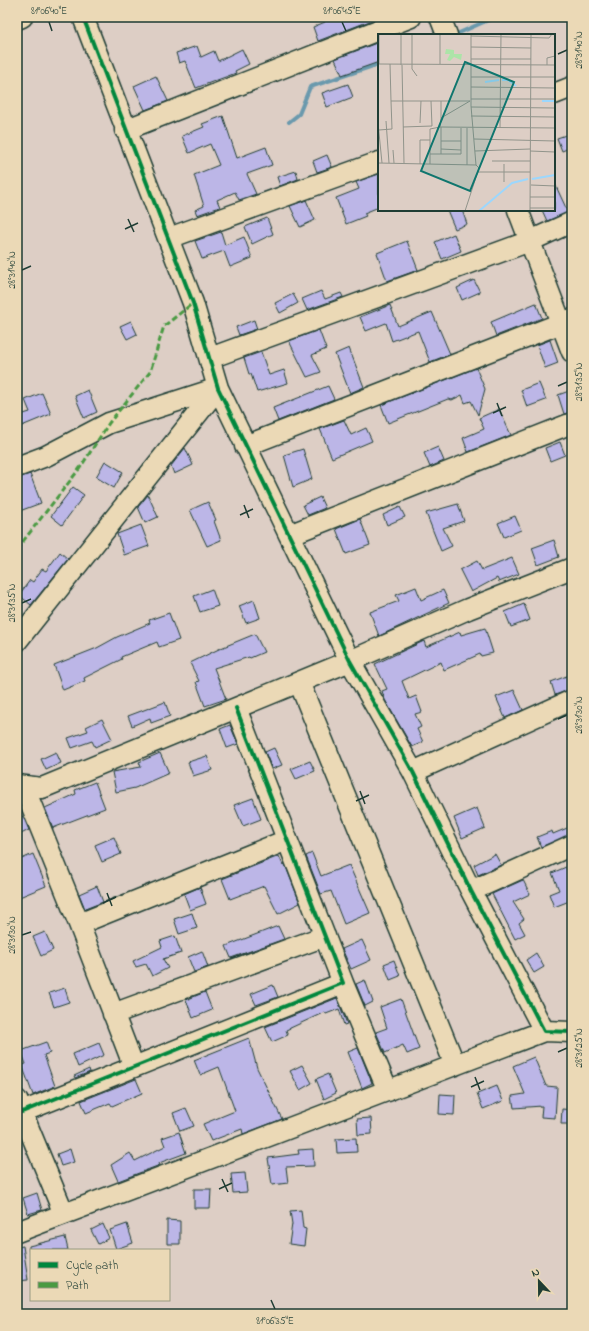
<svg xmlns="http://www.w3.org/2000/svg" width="589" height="1331" viewBox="0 0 589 1331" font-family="'Indie Flower',sans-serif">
  <rect width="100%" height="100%" fill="#ddcec5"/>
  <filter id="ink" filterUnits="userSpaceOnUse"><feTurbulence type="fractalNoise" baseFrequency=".025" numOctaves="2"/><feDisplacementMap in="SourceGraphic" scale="8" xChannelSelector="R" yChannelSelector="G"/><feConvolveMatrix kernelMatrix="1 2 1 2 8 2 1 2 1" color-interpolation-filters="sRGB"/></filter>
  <g filter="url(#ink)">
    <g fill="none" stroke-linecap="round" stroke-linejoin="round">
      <path stroke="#6a99ad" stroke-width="4" d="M563,17L572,19
        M459,33L495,17
        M289,122L299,114L310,87L379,64"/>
    </g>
    <path fill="#bcb6e7" stroke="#1f3d34" d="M323,17H380L318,41L313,27L325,22Z
      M379,42V62L342,75L335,59Z
      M197,46L201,57L214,51L218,61L242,49L249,64L235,71L236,73L196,88L185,61L179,63L176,53Z
      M156,76L168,101L145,110L134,86Z
      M348,84L353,97L327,107L322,93Z
      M223,116L237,158L266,147L272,165L247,174L256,194L239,200L235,192L217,200L220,207L197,215L195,210L204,206L194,175L219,165L210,144L189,153L182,136L204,127L202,124Z
      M572,133V147L562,151L557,138Z
      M327,155L332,167L317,172L313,161Z
      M296,171L298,179L280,186L277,177Z
      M379,174V207L364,213L366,216L346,224L336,198L359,189L356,182Z
      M554,182L567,210L572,211L547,221L542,210H554Z
      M306,200L315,220L300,227L290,206Z
      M447,210H462L467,224L455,229Z
      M267,218L273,234L252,244L245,227Z
      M221,232L225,245L244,237L252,258L230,267L224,251L202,259L195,241Z
      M454,234L461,251L442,259L435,242Z
      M407,241L418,270L387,281L377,253Z
      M474,280L480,292L462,300L457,288Z
      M321,291L325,299L341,293L343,297L307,310L302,299Z
      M293,294L298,303L280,313L275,303Z
      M536,303L542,318L496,336L491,322Z
      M390,305L398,326L432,312L450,354L430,362L418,331L392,341L386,323L366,331L360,317Z
      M254,320L257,329L239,335L236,327Z
      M131,321L137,334L127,339L120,326Z
      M319,330L326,349L312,355L321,372L307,377L289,341Z
      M550,340L558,363L545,368L537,345Z
      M349,348L364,387L350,393L335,354Z
      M261,352L269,375L284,370L288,383L257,392L251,374H249L244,358Z
      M476,368L485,389L478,415L471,401L465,403L462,395L452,400L448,399L388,423L381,405Z
      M539,383L546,400L527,407L521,390Z
      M328,386L334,399L278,421L273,408Z
      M88,390L97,412L84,418L75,396Z
      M572,390V412L564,414L558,395Z
      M42,393L51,414L17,428V416L30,412L25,400Z
      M499,409L511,435L468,452L463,438L484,429L479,418Z
      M344,420L351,435L366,428L372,441L332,458L320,429Z
      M560,442L565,455L550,461L545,448Z
      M438,447L444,461L430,467L424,453Z
      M185,448L193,465L174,474L171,466Z
      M303,449L312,479L293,487L284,455Z
      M105,461L123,472L114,488L96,477Z
      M30,474L41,503L17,512V478Z
      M73,487L84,495L62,525L51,516Z
      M148,495L158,517L145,523L138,507Z
      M320,497L325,508L308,515L303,505Z
      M208,502L216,520L214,521L221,540L207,546L190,510Z
      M458,504L464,521L443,528L452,546L441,551L426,513Z
      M400,507L405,517L387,525L383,515Z
      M515,516L521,530L504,537L498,523Z
      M360,519L370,545L346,554L336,529Z
      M141,525L149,546L124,555L117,534Z
      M554,540L559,557L538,565L532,548Z
      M60,552L68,559L31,605L19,595L30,580L33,582L42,569L46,571Z
      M512,558L519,574L499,582L497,578L471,592L460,570L477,561L482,570Z
      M416,587L421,600L443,590L449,603L379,636L370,612L399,601L396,595Z
      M212,589L218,606L200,612L194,596Z
      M254,600L260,618L246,623L239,606Z
      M524,604L530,620L511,627L505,612Z
      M169,613L179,640L159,647L157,642L121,657L122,659L84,678L85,681L63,690L54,665L97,648L117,637L150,623L149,620Z
      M485,628L493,653L481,656L480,654L444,670L441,662L402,681L409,699L416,696L422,712L415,714L421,727L417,729L423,742L412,747L385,700L382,691L387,689L375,664L424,641L426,647L460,632L461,635Z
      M255,634L264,652L250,658L249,657L214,668L226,699L205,706L196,682L199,681L190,663L221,648Z
      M572,674V689L555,695L551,682Z
      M514,690L523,710L505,718L496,697Z
      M165,702L170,716L151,723L150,718L132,726L128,716Z
      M102,719L112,739L95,747L92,741L72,748L68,738L88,731L86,727Z
      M230,725L238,744L227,748L220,729Z
      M274,748L282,765L272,769L265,752Z
      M56,752L61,763L46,770L41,759Z
      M160,753L169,773L135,788L116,792L112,772L141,767L139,762Z
      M207,756L212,770L193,776L188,762Z
      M310,761L315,771L296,779L291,769Z
      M95,782L105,808L53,828L45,808L76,794L75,790Z
      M253,798L261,819L243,826L234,805Z
      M477,808L485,828L462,838L454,818Z
      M23,816L29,830L17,836V819Z
      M572,826V834L541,847L537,837L552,831L553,834Z
      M114,837L121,854L102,862L95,845Z
      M312,853L321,876L349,865L370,913L344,924L331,891L321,894L306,856Z
      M33,854L46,886L17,898V861Z
      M495,854L501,865L478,875L474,865Z
      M279,856L283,865L285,864L300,903L278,914L264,886L230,899L222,879Z
      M566,867L572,881V900L554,907L549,894L559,890L552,873Z
      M523,880L530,894L513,902L524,919L519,923L525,934L515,939L492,894Z
      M97,886L103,902L85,909L79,894Z
      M200,887L206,904L190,910L184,894Z
      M192,913L197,928L179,934L174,919Z
      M278,926L284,939L231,958L226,946Z
      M45,932L53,950L41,956L33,937Z
      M175,936L181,953L163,959L168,968L152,976L146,964L136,967L133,961L162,947L160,941Z
      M362,940L371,960L351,969L342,949Z
      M202,951L208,967L194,972L188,957Z
      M536,953L544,967L534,973L526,960Z
      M394,960L400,976L390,980L384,964Z
      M365,980L373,1002L365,1006L356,984Z
      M273,985L278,997L256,1005L251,994Z
      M65,988L69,1002L54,1007L49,993Z
      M205,992L212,1010L193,1018L186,1000Z
      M337,998L347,1024L344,1025L339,1009L326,1014L325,1012L286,1030L288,1035L272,1042L265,1027Z
      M401,999L419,1049L407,1054L403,1045L385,1053L376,1032L387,1028L380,1007Z
      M249,1038L257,1068L282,1119L243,1134L242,1129L211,1141L203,1124L235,1111L219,1067L200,1075L194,1060Z
      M46,1042L50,1053L44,1055L55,1086L33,1095L22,1065L26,1064L21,1051Z
      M99,1043L104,1055L78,1067L73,1054Z
      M358,1048L372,1083L362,1088L348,1052Z
      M534,1057L546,1086L557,1087L555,1118L541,1117L542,1106L514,1108L512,1096L525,1094L513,1066Z
      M302,1065L312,1083L300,1090L290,1071Z
      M89,1069L90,1072L75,1078L74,1076Z
      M328,1074L336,1093L324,1099L316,1079Z
      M136,1079L142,1093L112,1106L110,1103L86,1113L81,1101Z
      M497,1086L503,1101L483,1109L477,1094Z
      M440,1094L455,1095L454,1115L439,1114Z
      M186,1108L194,1126L180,1131L173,1113Z
      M562,1109L572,1110V1124H561Z
      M371,1118L372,1134L358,1135L357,1119Z
      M179,1132L186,1153L159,1163L160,1165L118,1181L111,1165L130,1153L135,1161L165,1146L162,1138Z
      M356,1138L357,1152L337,1153L336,1139Z
      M70,1149L74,1162L61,1166L57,1154Z
      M313,1149L314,1166L286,1167L288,1183L272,1185L268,1158L299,1154L298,1150Z
      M245,1173L247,1192L233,1193L231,1174Z
      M194,1189H211L210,1208H194Z
      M37,1193L42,1210L28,1214L23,1198Z
      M301,1210L303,1228L306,1229L304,1246L289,1244L292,1224L290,1211Z
      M167,1220L180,1221V1244H167Z
      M103,1224L109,1238L98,1244L91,1230Z
      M127,1224L133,1243L116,1249L110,1230Z
      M65,1237L68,1250H29V1246Z
      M23,1246L28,1280L17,1281V1247Z"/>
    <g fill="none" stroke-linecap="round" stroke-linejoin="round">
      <g stroke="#1f3d34" stroke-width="23">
        <path id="minor" d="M83,17L193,303L218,388L350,661L413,772L471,891L544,1031L572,1032
          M440,17L447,35
          M17,19L22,17
          M554,94L572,87
          M125,130L411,17
          M518,210L572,352
          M169,238L379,162
          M210,358L530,241L572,222
          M245,446L572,319
          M17,467L46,456L109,423L218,388
          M289,535L572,423
          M17,641L218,388
          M299,682L455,1065
          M413,772L572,700
          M17,785L42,788L350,661L468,609L572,568
          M24,787L79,924L134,1067
          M471,891L572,845
          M79,924L287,840
          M343,983L388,1091
          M113,1014L325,936
          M17,1100L64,1214
          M22,1112L343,983L236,708
          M17,1232L544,1031"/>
      </g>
      <use href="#minor" stroke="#ebd9b6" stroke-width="20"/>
      <path stroke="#4a9a42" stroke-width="3" stroke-dasharray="6 3" stroke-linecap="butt" d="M17,549L80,468L109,423L150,372L164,326L193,303"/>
      <g stroke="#ebd9b6" stroke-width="6">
        <path id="cycleway" d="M83,17L193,303L218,388L350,661L413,772L471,891L544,1031L572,1032
          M22,1112L343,983L236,708"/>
      </g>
      <use href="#cycleway" stroke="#00873e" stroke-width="4"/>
    </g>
  </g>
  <path fill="none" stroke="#1f3d34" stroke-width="1.5" d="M49,22L52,31M342,22L346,31M558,54L567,50M128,219L134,232M125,229L138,223M22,270L31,266M558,386L567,382M497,403L502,416M493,413L506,407M244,505L249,518M240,515L253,509M22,603L31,599M558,719L567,715M360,791L365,804M356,801L369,795M107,893L112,906M103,903L116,897M22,935L31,932M558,1052L567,1048M475,1077L480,1090M471,1087L484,1081M222,1179L228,1192M219,1189L232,1183M271,1300L275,1309"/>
  <g transform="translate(378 34)">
    <rect width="177" height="177" fill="#ddcec5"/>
    <path d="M68,15L76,16V20H84L83,26L76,23L72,27L69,26L72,20H67Z" fill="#ace4a8"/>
    <path fill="none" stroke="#9cd7fd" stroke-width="2" d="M124,46H130L138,52M107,48L121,46M164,67H177M154,145L177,141M101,177L134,149L150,145"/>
    <path fill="none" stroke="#91948b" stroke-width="1" d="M23,0V31M34,0V35L39,42M62,0V30M93,2L171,4L174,0M93,13L153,14M93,25H153M0,30L177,31M1,30V0M12,30L13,67M24,31L26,129M169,31V24L177,22M93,43H177M93,53L177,54M93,65H177M93,73L177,74M93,82L177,83M63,84V67M8,87L11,129M0,89L4,129M42,89L43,67M25,93L54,92L53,67M62,93L177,94M89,94V131M122,94L123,0M1,96L14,95L13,67H92M96,105L177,107M63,107H83M63,115L83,116M15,116L16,129M97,117L152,115M152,117L177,118M52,120H83V94M63,120V93M114,127H152M0,129L98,131M42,130V106H52M52,130V95L62,93L63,84L92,67M100,138H152M126,148V130M153,151L177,152M152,163H177M152,174H177M87,177L101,134L98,131L93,72V0M152,177L153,0"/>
    <path fill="#0f766e" fill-opacity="0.15" stroke="#0f766e" stroke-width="2" d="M87,28L136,48L92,157L43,137Z"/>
    <rect width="177" height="177" fill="none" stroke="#1f3d34" stroke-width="2"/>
  </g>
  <rect width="589" height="1331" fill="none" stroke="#ebd9b6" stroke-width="44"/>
  <rect x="30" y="1249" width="140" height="52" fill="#ebd9b6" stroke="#999b82"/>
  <rect x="38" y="1262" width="20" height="6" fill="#00873e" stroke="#999b82"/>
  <text x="66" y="1269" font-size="12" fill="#1f3d34">Cycle path</text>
  <rect x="38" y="1282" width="20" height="6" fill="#4a9a42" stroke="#999b82"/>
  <text x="66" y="1289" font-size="12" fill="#1f3d34">Path</text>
  <g transform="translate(539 1281) rotate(338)" stroke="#ebd9b6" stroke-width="3" paint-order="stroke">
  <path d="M0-3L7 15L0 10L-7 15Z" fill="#1f3d34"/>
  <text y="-6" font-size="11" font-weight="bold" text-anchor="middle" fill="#1f3d34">N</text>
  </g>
  <rect x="22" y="22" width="545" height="1287" fill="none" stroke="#1f3d34" stroke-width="1.5"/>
  <g font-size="10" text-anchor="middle" fill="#1f3d34">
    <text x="49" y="14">81°06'40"E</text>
    <text x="342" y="14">81°06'45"E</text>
    <text transform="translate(578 50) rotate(-90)" y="4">28°31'40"N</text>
    <text transform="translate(11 270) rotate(-90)" y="4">28°31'40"N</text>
    <text transform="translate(578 382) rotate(-90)" y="4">28°31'35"N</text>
    <text transform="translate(11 603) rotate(-90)" y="4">28°31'35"N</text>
    <text transform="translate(578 715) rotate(-90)" y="4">28°31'30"N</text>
    <text transform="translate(11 935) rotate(-90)" y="4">28°31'30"N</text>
    <text transform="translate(578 1048) rotate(-90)" y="4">28°31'25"N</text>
    <text x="275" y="1324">81°06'35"E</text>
  </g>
</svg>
